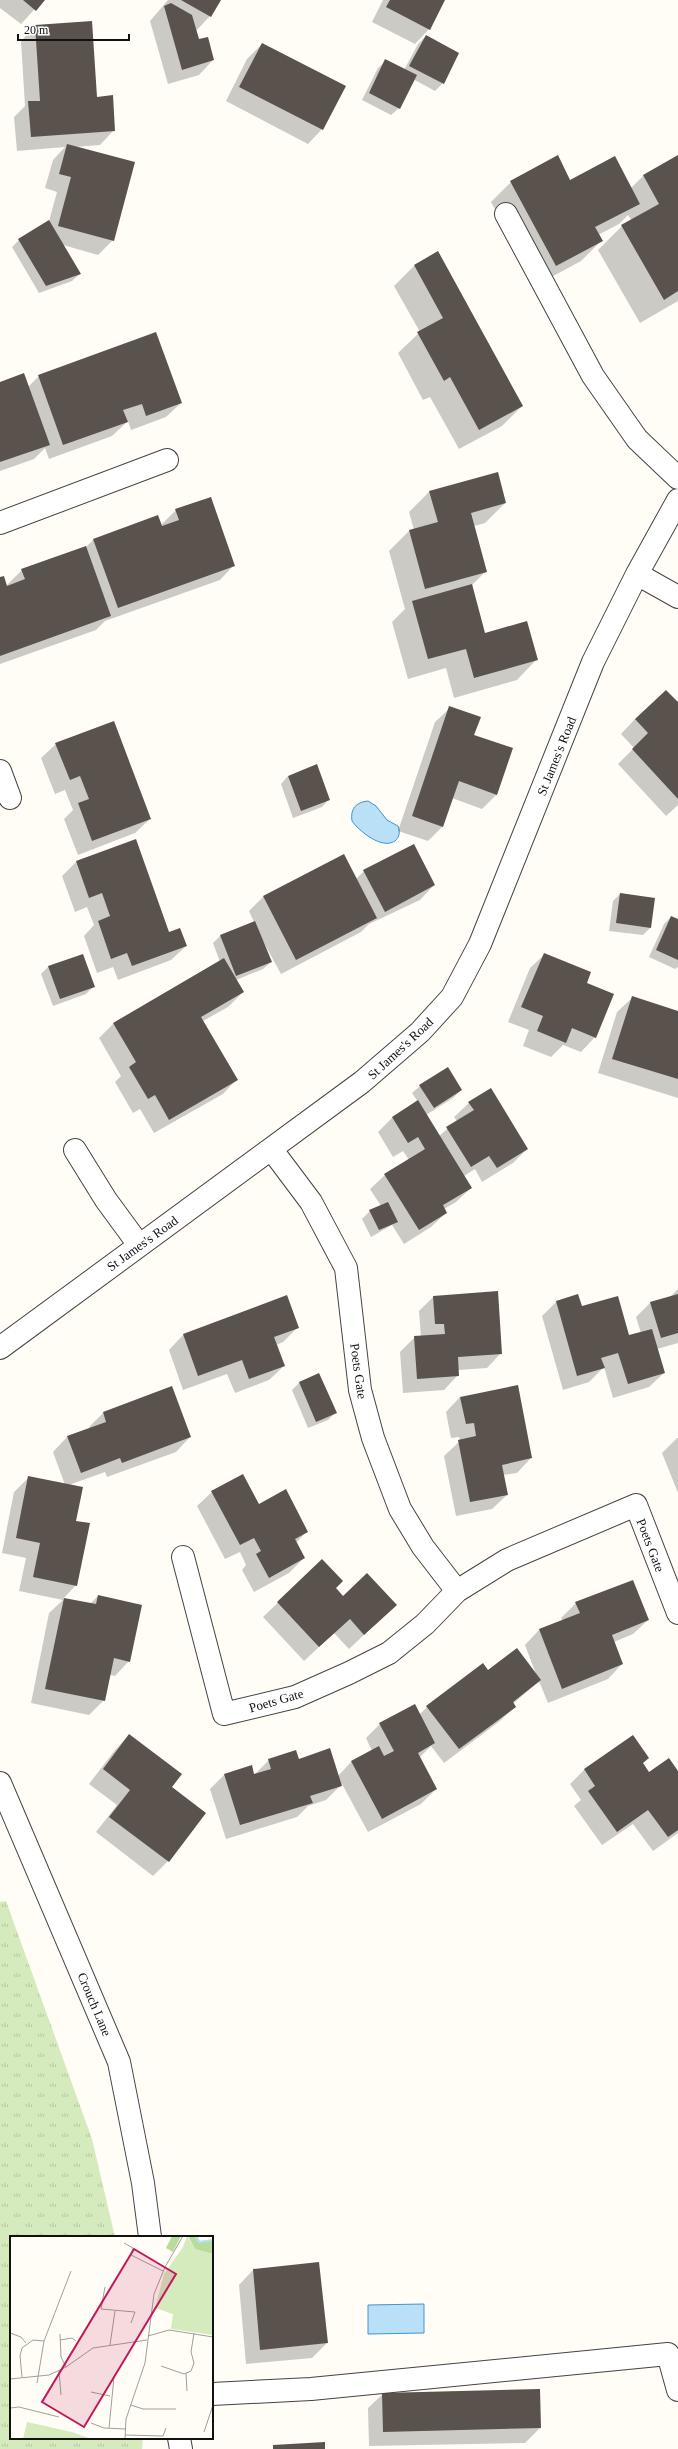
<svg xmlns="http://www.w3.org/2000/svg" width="678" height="2449" viewBox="0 0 678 2449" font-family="'Times New Roman',serif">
  <defs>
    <pattern id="grass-tufts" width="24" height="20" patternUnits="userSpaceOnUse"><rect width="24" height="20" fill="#d5ebbd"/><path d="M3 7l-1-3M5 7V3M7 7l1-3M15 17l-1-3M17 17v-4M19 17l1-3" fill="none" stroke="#b6c8a1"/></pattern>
  </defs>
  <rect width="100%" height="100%" fill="#fffdf5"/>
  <path fill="url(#grass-tufts)" d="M6,1901L92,2139L115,2237H11V2438H143L142,2449H0V1902Z"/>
  <path fill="#b9e0f7" stroke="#3f96cf" d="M368,801L376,806L387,820L398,826C400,831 400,837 395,841C382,850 359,831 352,821C350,809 356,802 368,801Z
    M424,2304V2333L368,2334V2305Z"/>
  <path fill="#0003" d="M0,0H43L21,24L0,8Z
    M168,0H220L210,16L196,31L198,40L213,60L199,75L168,84L150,21Z
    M383,0H444L429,29L415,44L372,22Z
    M35,26L96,98L114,130L100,145L75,147L113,240L98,255L63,245L80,274L72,281L39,293L12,247L19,240L49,221L57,192L45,188L53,160L65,147L17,151L14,117L25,106L21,41Z
    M426,36L443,83L435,91L413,79L399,108L391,115L362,100L378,68L386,61L404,70L418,44Z
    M262,44L322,129L308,144L226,101L247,59Z
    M678,156V301L640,323L598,250L622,226L632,221L628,215L619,224L598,235L601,241L581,261L535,286L491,202L511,182L570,181L630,189L643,176Z
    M438,252L522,406L502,426L459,449L430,397L423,400L398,353L420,332L394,286L414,266Z
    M39,376L181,403L166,417L131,430L128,421L112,436L49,459L45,448L34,459L0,471V383L28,387Z
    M429,492L505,503L485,523L474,526L486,571L471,586L485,634L537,659L517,680L454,698L446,668L408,679L392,622L405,609L389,551L409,531L414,530L409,512Z
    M176,510L234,565L220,580L105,621L96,630L0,664V578L6,586L22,570L86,547L93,540L160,526Z
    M678,704V805L666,816L618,764L634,748L621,734L635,719Z
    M450,708L473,736L497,794L482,809L452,798L442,827L428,841L398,831L435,722Z
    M56,744L150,819L135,833L78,855L64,819L73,810L65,790L55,794L41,758Z
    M288,776L329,799L322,807L293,818L281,784Z
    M135,841L169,933L186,946L171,960L118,980L113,967L97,973L84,936L94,925L87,907L75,912L62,876L76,862Z
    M344,855L356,879L364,871L434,885L420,900L369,924L361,932L281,974L263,941L271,962L263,969L236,980L243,992L228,1007L203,1021L237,1079L223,1094L154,1133L140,1109L133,1113L115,1082L121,1076L99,1038L113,1024L220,962L213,943L220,936L254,922L249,911L263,897Z
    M620,894L650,928L643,935L609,931L613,901Z
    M671,917L678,920V967L675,969L649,957L664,924Z
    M545,954L585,983L595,1037L581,1052L563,1045L551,1057L523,1046L529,1030L508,1022L530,968Z
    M49,966L94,986L86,994L53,1006L41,974Z
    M632,998L678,1012V1098L598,1073L617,1012Z
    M420,1086L461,1090L453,1098L426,1115L439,1136L457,1121L454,1117L469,1103L527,1149L513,1163L482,1182L475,1169L464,1176L471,1188L456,1202L444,1209L446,1213L431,1227L404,1244L392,1225L371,1237L362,1219L370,1211L381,1206L370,1189L385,1175L409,1160L403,1151L393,1157L378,1132L392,1118L418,1102L412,1093Z
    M678,1289V1343L657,1349L664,1373L649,1387L613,1398L604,1367L589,1382L563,1390L542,1316L556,1302L578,1296L581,1307L629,1336L641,1333L636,1317L651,1302L670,1297Z
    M286,1296L298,1327L283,1342L276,1345L284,1366L269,1380L235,1393L227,1374L183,1390L169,1350L183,1335Z
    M434,1296L501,1353L487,1368L458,1370V1375L444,1390L403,1393L400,1352L415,1337H421L419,1311Z
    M319,1374L336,1412L328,1420L308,1428L292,1390L299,1383Z
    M460,1397L531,1458L517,1473L503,1475L507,1495L492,1509L456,1516L444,1456L460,1441L459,1437L451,1438L446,1412Z
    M103,1413L190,1437L176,1452L107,1477L105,1472L69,1485L75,1522L76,1585L63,1599L90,1604L98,1596L129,1661L115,1676L110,1675L104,1700L89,1715L31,1703L49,1613L63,1600L19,1591L26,1558L2,1553L14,1492L29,1477L65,1485L53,1452L67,1437L89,1429V1427Z
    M677,1438H678V1493L662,1453Z
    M212,1492L258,1505L307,1531L296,1543L304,1558L289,1573L254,1592L242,1570L246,1565L240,1552L225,1559L197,1506Z
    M322,1560L335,1588L343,1597L381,1619L349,1649L334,1633L304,1661L263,1617Z
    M576,1603L648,1620L633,1634L614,1642L622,1664L608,1679L548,1703L539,1681L513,1704L515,1706L500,1721L444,1763L431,1746L419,1758L436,1789L421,1804L368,1832L342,1784L326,1800L308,1806L297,1817L226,1839L210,1789L225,1774L254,1775L269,1760H298L338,1776L352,1761L372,1751L366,1738L380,1724L419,1715L427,1707L488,1671L536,1674L525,1645L539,1630L563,1621L561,1618Z
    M129,1735L171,1787L204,1813L168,1861L153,1876L96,1832L117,1805L89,1784L115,1750Z
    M633,1737L642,1764L649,1773H678V1833L653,1851L633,1824L602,1845L574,1806L581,1800L570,1784L584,1770Z
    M253,2270L327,2343L312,2358L246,2364L239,2285Z
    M383,2394L540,2428L525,2443L369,2446L368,2408Z"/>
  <path fill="#5a524d" d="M23,0H45L36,11Z
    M181,0H221L211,17Z
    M390,0H445L430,30L386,7Z
    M171,3L192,15L199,39L208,37L214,60L182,70L164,6Z
    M92,21L97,97L113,95L115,131L31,137L28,101H40L35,25Z
    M426,35L459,53L444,84L409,66Z
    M262,43L346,86L323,130L239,87Z
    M385,59L417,75L400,109L369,93Z
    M67,144L135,162L114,241L58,226L71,177L59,174Z
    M558,155L570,180L615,156L640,204L595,227L603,241L556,266L510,181Z
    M678,155V291L664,300L621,225L659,204L643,175Z
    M49,220L81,274L46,286L18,239Z
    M438,251L523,406L479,430L450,377L444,381L417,332L443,318L414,265Z
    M156,332L182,403L146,416L142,404L123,410L128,422L63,445L38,375Z
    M24,373L50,445L0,462V382Z
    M498,472L506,503L471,513L487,572L425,589L409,530L438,522L429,491Z
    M211,497L235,566L118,608L93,539L158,515L162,526L179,520L175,509Z
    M86,546L111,616L0,656V577L4,576L7,586L25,579L21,569Z
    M472,584L485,633L527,621L538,660L474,678L466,649L428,659L412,601Z
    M666,690L678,702V799L632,749L648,733L635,719Z
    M449,706L481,717L474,735L513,748L497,795L459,781L443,827L412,816Z
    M114,721L151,819L92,841L78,803L89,799L80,776L70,780L55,743Z
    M317,764L330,800L301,811L288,776Z
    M136,839L169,932L180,928L187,946L132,966L127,953L111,959L98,921L110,916L102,893L89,898L76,861Z
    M414,844L435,885L385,912L363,870Z
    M344,854L377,918L296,960L263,896Z
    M620,893L655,898L651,928L616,923Z
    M671,916L678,919V960L656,950Z
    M255,921L272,962L236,976L220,935Z
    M544,953L591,972L587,983L614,994L596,1038L572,1028L566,1043L537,1031L543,1016L521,1007Z
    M83,954L95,987L60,999L48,966Z
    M224,958L244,992L201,1017L238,1080L169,1120L155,1095L148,1099L129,1067L136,1062L113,1023Z
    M632,996L678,1011V1079L612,1059Z
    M448,1067L462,1090L434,1108L419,1085Z
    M491,1088L528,1149L497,1168L489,1156L471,1167L446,1127L474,1110L468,1102Z
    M418,1100L472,1188L443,1205L447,1213L419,1230L384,1174L425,1149L418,1137L408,1143L392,1117Z
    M388,1202L398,1222L379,1230L369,1210Z
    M498,1291L502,1354L458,1357L459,1376L417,1379L414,1336L445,1334L444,1324H435L433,1296Z
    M578,1294L582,1306L618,1296L629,1335L652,1329L665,1373L628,1384L618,1353L601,1358L605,1368L577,1376L556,1301Z
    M678,1294V1333L661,1338L650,1302Z
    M287,1295L299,1328L274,1337L285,1366L249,1379L242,1360L198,1376L183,1334Z
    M319,1373L337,1413L316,1422L299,1382Z
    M518,1385L532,1458L502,1465L508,1495L470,1502L458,1440L476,1436L474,1423L466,1424L460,1397Z
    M172,1386L191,1437L122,1463L120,1458L81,1473L67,1436L106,1422L103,1412Z
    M243,1474L259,1504L286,1489L308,1532L295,1539L305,1558L269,1578L256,1554L261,1551L254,1538L240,1545L211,1491Z
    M28,1476L83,1487L76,1521L90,1523L77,1586L33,1577L40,1543L16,1538Z
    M322,1559L343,1581L336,1588L343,1596L367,1573L397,1605L364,1635L350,1619L319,1647L277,1602Z
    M633,1580L649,1620L612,1635L623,1664L562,1689L539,1629L580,1613L575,1602Z
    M98,1595L142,1605L130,1662L114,1658L105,1701L45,1689L64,1598L96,1604Z
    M517,1648L541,1680L513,1702L516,1707L459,1749L426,1706L483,1663L488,1670Z
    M415,1704L435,1743L418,1753L437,1789L382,1819L351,1761L379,1746L384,1756L394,1751L379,1723Z
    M129,1734L182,1774L172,1787L206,1813L169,1862L109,1817L130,1790L103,1769Z
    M633,1735L649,1758L643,1763L649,1772L669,1758L678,1771V1830L668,1837L648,1810L617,1832L588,1791L595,1786L584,1769Z
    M330,1748L342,1786L310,1796L313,1803L240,1825L224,1774L252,1765L254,1774L271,1769L268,1759L296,1750L299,1759Z
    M319,2262L328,2343L260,2350L253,2269Z
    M540,2389L541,2428L383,2432L382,2393Z
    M325,2442V2449H273V2445Z"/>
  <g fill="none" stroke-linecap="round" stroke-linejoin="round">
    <g stroke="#444" stroke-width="24">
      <path id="minor" d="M506,214L593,376L637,439L678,478
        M0,523L167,460
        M637,574L678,597
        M0,771L10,798
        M75,1150L106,1200L139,1245
        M272,1150L311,1202L346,1268L360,1390L373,1438L400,1509L423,1547L457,1591
        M0,1348L362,1082L420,1032L452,997L480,944L593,662L637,574L678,500
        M183,1557L224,1714L295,1697L349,1673L389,1653L425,1624L457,1591L507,1560L636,1505L678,1613
        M0,1783L119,2062L143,2183L150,2237
        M212,2394L311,2389L668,2354L678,2390
        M179,2438L181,2449"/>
    </g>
    <use href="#minor" stroke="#fff" stroke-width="22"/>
  </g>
  <g text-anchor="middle" stroke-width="4" stroke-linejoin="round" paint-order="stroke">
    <g font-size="13" fill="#111" stroke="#fff">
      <text transform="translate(556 756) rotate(-68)" y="5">St James's Road</text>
      <text transform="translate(400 1048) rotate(-43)" y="5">St James's Road</text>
      <text transform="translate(142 1243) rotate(-36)" y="5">St James's Road</text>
      <text transform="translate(359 1371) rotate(82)" y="5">Poets Gate</text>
      <text transform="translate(651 1545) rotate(69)" y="5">Poets Gate</text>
      <text transform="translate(276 1700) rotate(-16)" y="5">Poets Gate</text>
      <text transform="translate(95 2004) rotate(67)" y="5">Crouch Lane</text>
    </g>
  </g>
  <g transform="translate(10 2236)">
    <rect width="203" height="203" fill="#fffdf5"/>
    <path d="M177,0L185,13L203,18V99L161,93L163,78L145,72L154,38L173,11ZM17,186L62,196L81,203H13Z" fill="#d5ebbd"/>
    <path d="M162,0H171L163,16L156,12ZM178,0H187L190,5L203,4V18L185,13Z" fill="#b9dc9c"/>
    <path fill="none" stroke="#b9e0f7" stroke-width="2" d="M185,0L189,6L203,4"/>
    <path fill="none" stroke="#a09f9a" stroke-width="1" d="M114,7L123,12L121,19L153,35M95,51L91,73L125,76L121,87M0,97L11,101L16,107M50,98L51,121L56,131M138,100L159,94L203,101M50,104L62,102L66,105M100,109L105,75M151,130L174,138L181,135L184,127L181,116L184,97M49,135L51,159M176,137L177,155M12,141L10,120L12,112L23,104L34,105M0,143L39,139L56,131L83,112L137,104M27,147L34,105L61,35M81,156L100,160M121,169L133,173H166M0,172L9,171L49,181M81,187L94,192L115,193M99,192L104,141M194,196L203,169M115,199L153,200L156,192M115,203L116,183L135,127L144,58L155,31L173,0"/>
    <path fill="#c2185b" fill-opacity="0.15" stroke="#c2185b" stroke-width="2" d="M124,13L166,38L74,191L32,166Z"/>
    <rect width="203" height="203" fill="none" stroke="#111" stroke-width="2"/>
  </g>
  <path d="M18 34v6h111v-6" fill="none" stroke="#111111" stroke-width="2"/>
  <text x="24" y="34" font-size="12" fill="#111111" stroke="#ffffff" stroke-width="3" paint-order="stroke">20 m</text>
</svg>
